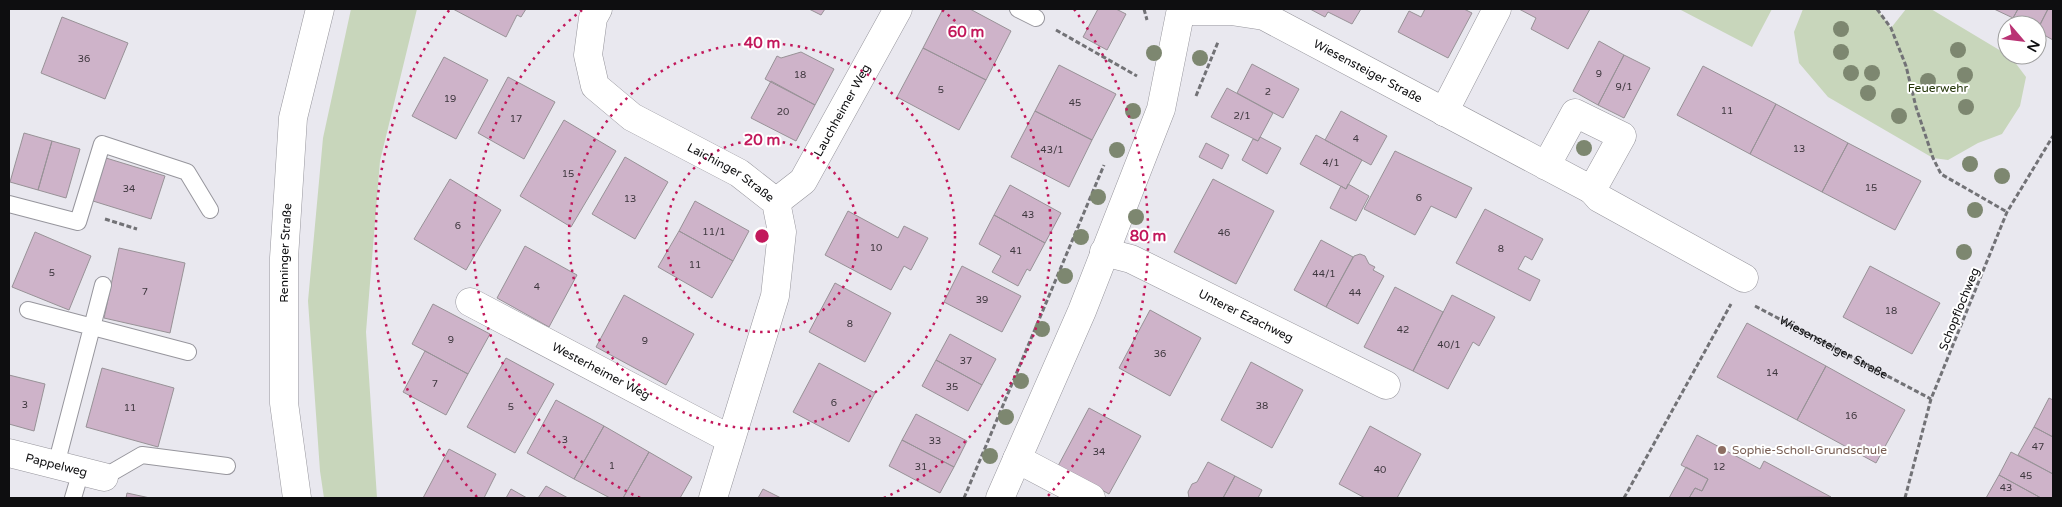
<svg xmlns="http://www.w3.org/2000/svg" width="2062" height="507" viewBox="0 0 2062 507" font-family="'Varela Round',sans-serif">
  <rect width="100%" height="100%" fill="#e9e8ef"/>
  <path fill="#c8d6bb" d="M351,9H417L380,161L366,332L377,498H324L320,471L308,301L323,138Z
    M1679,9H1772L1752,47Z
    M1803,9H1877L1891,28L1906,9H1931L2011,57L2026,77L2020,106L2002,134L1978,143L1948,160L1933,158L1828,97L1799,63L1794,32Z"/>
  <path fill="#ceb3c9" stroke="#989297" d="M453,9H526L521,17L517,15L506,37Z
    M809,9H825L821,15Z
    M943,9H970L1011,31L986,80L923,48Z
    M1098,9H1116L1126,14L1107,50L1083,37Z
    M1310,9H1361L1352,24L1328,12L1325,17Z
    M1425,9H1464L1472,13L1448,58L1398,32L1409,11L1421,17Z
    M1519,9H1590L1568,49L1531,29L1536,18Z
    M1994,9H2018L2013,18Z
    M2018,9H2048L2037,30V25H2025L2013,18Z
    M2048,9H2053V40L2037,31Z
    M62,17L128,43L105,99L41,73Z
    M1599,41L1624,55L1598,105L1573,91Z
    M923,48L986,80L959,130L897,97Z
    M801,52L834,69L815,105L765,79L777,56L781,58Z
    M1624,55L1650,68L1624,118L1598,105Z
    M444,57L488,80L456,139L412,116Z
    M1252,64L1299,89L1283,118L1237,93Z
    M1059,65L1116,94L1092,140L1035,111Z
    M1703,66L1776,104L1750,154L1677,115Z
    M508,77L555,102L524,159L478,133Z
    M771,81L815,105L796,141L751,118Z
    M1227,88L1273,113L1258,141L1211,117Z
    M1776,104L1848,143L1822,192L1750,154Z
    M1035,111L1092,140L1069,187L1011,157Z
    M1341,111L1387,136L1371,165L1325,140Z
    M564,120L616,151L571,227L520,196Z
    M24,133L52,141L38,190L10,182Z
    M1316,135L1362,160L1346,189L1300,164Z
    M1260,137L1281,148L1267,174L1242,160L1253,139L1258,141Z
    M52,141L80,149L66,198L38,190Z
    M1206,143L1229,155L1222,169L1199,157Z
    M1848,143L1921,181L1895,230L1822,192Z
    M1395,151L1472,188L1456,218L1431,206L1415,235L1364,209Z
    M625,157L668,182L635,239L592,214Z
    M106,158L165,176L151,219L93,201Z
    M450,179L501,210L466,270L414,239Z
    M1213,179L1274,211L1236,284L1174,252Z
    M1348,184L1369,196L1356,221L1330,208L1341,186L1346,189Z
    M1010,185L1061,213L1045,243L994,215Z
    M695,201L749,231L733,261L679,231Z
    M1485,209L1543,239L1532,260L1525,256L1518,269L1540,280L1530,301L1456,263Z
    M848,211L898,238L904,226L928,238L911,270L904,266L891,290L825,255Z
    M994,215L1045,243L1030,271L1027,269L1018,286L992,272L1001,256L979,244Z
    M679,231L733,261L712,298L658,267Z
    M35,232L91,256L69,310L12,287Z
    M1321,240L1353,257L1326,307L1294,290Z
    M525,246L577,275L549,327L497,298Z
    M119,248L185,263L170,333L104,318Z
    M1360,254L1365,256L1369,264L1375,267L1373,270L1384,276L1358,324L1326,307L1354,256Z
    M962,266L1021,296L1002,332L944,302Z
    M1870,266L1940,303L1912,354L1843,317Z
    M835,283L891,313L865,362L809,332Z
    M1395,287L1443,312L1413,371L1364,347Z
    M624,295L694,334L666,385L596,347Z
    M1452,295L1495,317L1479,346L1473,342L1448,389L1413,371Z
    M433,304L490,334L468,374L412,344Z
    M1150,310L1201,338L1170,396L1119,368Z
    M1747,323L1826,366L1797,420L1717,377Z
    M950,334L996,359L982,385L936,360Z
    M425,351L468,374L446,415L403,392Z
    M506,358L554,384L515,453L467,427Z
    M936,360L982,385L968,411L922,386Z
    M1251,362L1303,390L1272,448L1221,420Z
    M819,363L875,393L849,442L793,412Z
    M1826,366L1905,410L1876,463L1797,420Z
    M102,368L174,388L158,447L86,427Z
    M9,375L45,384L34,431L9,424Z
    M2049,398L2053,400V437L2034,427Z
    M556,400L604,426L574,479L527,453Z
    M1089,408L1141,436L1109,494L1058,466Z
    M916,414L967,441L954,467L902,440Z
    M604,426L649,452L623,498H610L574,479Z
    M1370,426L1421,454L1397,498H1365L1339,484Z
    M2034,427L2053,437V474L2018,455Z
    M1697,435L1760,469L1764,461L1831,497L1689,498L1695,488L1702,491L1708,479L1681,465Z
    M902,440L954,467L940,493L889,466Z
    M449,449L496,474L484,498H423Z
    M649,452L692,477L680,498H623Z
    M2011,452L2053,474V498H2041L1999,475Z
    M1208,462L1235,476L1223,498H1189L1188,492L1192,484L1197,482Z
    M1686,467L1708,479L1702,491L1695,488L1689,498H1669Z
    M1999,475L2041,498H1986Z
    M1235,476L1262,490L1258,498H1223Z
    M546,486L568,498H538Z
    M511,489L527,498H506Z
    M763,489L781,498H758Z
    M127,493L150,498H126Z"/>
  <g fill="none" stroke-linecap="round" stroke-linejoin="round">
    <g stroke="#97969d" stroke-width="18">
      <path id="service" d="M1018,9L1036,18
        M9,204L78,222L102,144L187,172L210,210
        M28,310L188,352
        M56,465L103,285
        M104,477L142,455L227,466
        M73,498L81,471"/>
    </g>
    <g stroke="#97969d" stroke-width="29">
      <g id="minor">
        <path id="s2" d="M598,9L593,18L588,55L595,86L632,117L739,173L776,202L782,232L775,296L713,498"/>
        <path id="s3" d="M1181,11H1231L1264,16L1592,190L1622,136L1575,113L1546,166"/>
        <path d="M1444,112L1497,9"/>
        <path d="M1592,190L1599,198L1744,278"/>
        <path id="s4" d="M776,202L803,181L898,9"/>
        <path id="s5" d="M1104,252L1131,259L1386,385"/>
        <path id="s6" d="M470,302L730,439"/>
        <path id="s7" d="M9,453L104,477"/>
        <path d="M1017,459L1091,498"/>
        <path d="M1000,498L1082,311L1161,109L1181,9"/>
      </g>
    </g>
    <g stroke="#97969d" stroke-width="29">
      <g id="tertiary">
        <path id="s8" d="M297,498L284,403V258L293,118L320,9"/>
      </g>
    </g>
    <g stroke="#727276" stroke-width="3" stroke-dasharray="5 2.5" stroke-linecap="butt">
      <path d="M1144,9L1147,20"/>
      <path d="M1877,9L1891,28L1906,66L1916,107L1933,158L1941,174L2007,212"/>
      <path d="M1056,30L1137,76"/>
      <path d="M1196,96L1218,42"/>
      <path d="M105,219L137,229"/>
      <path id="s1" d="M1755,306L1931,399"/>
      <path d="M964,498L1104,165"/>
      <path d="M1624,498L1731,304"/>
      <path d="M1905,498L1931,399L2007,212L2053,136"/>
    </g>
    <use href="#service" stroke="#fff" stroke-width="16"/>
    <use href="#minor" stroke="#fff" stroke-width="28"/>
    <use href="#tertiary" stroke="#fff" stroke-width="28"/>
  </g>
  <g fill="#7d8770">
    <circle cx="1841" cy="29" r="8"/>
    <circle cx="1958" cy="50" r="8"/>
    <circle cx="1841" cy="52" r="8"/>
    <circle cx="1154" cy="53" r="8"/>
    <circle cx="1200" cy="58" r="8"/>
    <circle cx="1851" cy="73" r="8"/>
    <circle cx="1872" cy="73" r="8"/>
    <circle cx="1965" cy="75" r="8"/>
    <circle cx="1928" cy="81" r="8"/>
    <circle cx="1868" cy="93" r="8"/>
    <circle cx="1966" cy="107" r="8"/>
    <circle cx="1133" cy="111" r="8"/>
    <circle cx="1899" cy="116" r="8"/>
    <circle cx="1584" cy="148" r="8"/>
    <circle cx="1117" cy="150" r="8"/>
    <circle cx="1970" cy="164" r="8"/>
    <circle cx="2002" cy="176" r="8"/>
    <circle cx="1098" cy="197" r="8"/>
    <circle cx="1975" cy="210" r="8"/>
    <circle cx="1136" cy="217" r="8"/>
    <circle cx="1081" cy="237" r="8"/>
    <circle cx="1964" cy="252" r="8"/>
    <circle cx="1065" cy="276" r="8"/>
    <circle cx="1042" cy="329" r="8"/>
    <circle cx="1021" cy="381" r="8"/>
    <circle cx="1006" cy="417" r="8"/>
    <circle cx="990" cy="456" r="8"/>
  </g>
  <g fill="none" stroke="#c2185b" stroke-width="2.5" stroke-dasharray="2.5 5">
    <circle cx="762" cy="236" r="96"/>
    <circle cx="762" cy="236" r="193"/>
    <path d="M640 498A289 289 0 0 1 582 10M942 10A289 289 0 0 1 884 498"/>
    <path d="M477 497A386 386 0 0 1 450 9M1074 9A386 386 0 0 1 1047 497"/>
  </g>
  <circle fill="#8d6e63" stroke="#fff" stroke-width="2" cx="1722" cy="450" r="5"/>
  <g text-anchor="middle" stroke-width="4" stroke-linejoin="round" paint-order="stroke">
    <g font-size="10" fill="#3e373e">
      <text x="84" y="62">36</text>
      <text x="1599" y="77">9</text>
      <text x="800" y="78">18</text>
      <text x="1624" y="90">9/1</text>
      <text x="941" y="93">5</text>
      <text x="1268" y="95">2</text>
      <text x="450" y="102">19</text>
      <text x="1075" y="106">45</text>
      <text x="1727" y="114">11</text>
      <text x="783" y="115">20</text>
      <text x="1242" y="119">2/1</text>
      <text x="516" y="122">17</text>
      <text x="1356" y="142">4</text>
      <text x="1799" y="152">13</text>
      <text x="1052" y="153">43/1</text>
      <text x="1331" y="166">4/1</text>
      <text x="568" y="177">15</text>
      <text x="1871" y="191">15</text>
      <text x="129" y="192">34</text>
      <text x="1419" y="201">6</text>
      <text x="630" y="202">13</text>
      <text x="1028" y="218">43</text>
      <text x="458" y="229">6</text>
      <text x="714" y="235">11/1</text>
      <text x="1224" y="236">46</text>
      <text x="876" y="251">10</text>
      <text x="1501" y="252">8</text>
      <text x="1016" y="254">41</text>
      <text x="695" y="268">11</text>
      <text x="52" y="276">5</text>
      <text x="1324" y="277">44/1</text>
      <text x="537" y="290">4</text>
      <text x="145" y="295">7</text>
      <text x="1355" y="296">44</text>
      <text x="982" y="303">39</text>
      <text x="1891" y="314">18</text>
      <text x="850" y="327">8</text>
      <text x="1403" y="333">42</text>
      <text x="451" y="343">9</text>
      <text x="645" y="344">9</text>
      <text x="1449" y="348">40/1</text>
      <text x="1160" y="357">36</text>
      <text x="966" y="364">37</text>
      <text x="1772" y="376">14</text>
      <text x="435" y="387">7</text>
      <text x="952" y="390">35</text>
      <text x="834" y="406">6</text>
      <text x="25" y="408">3</text>
      <text x="1262" y="409">38</text>
      <text x="511" y="410">5</text>
      <text x="130" y="411">11</text>
      <text x="1851" y="419">16</text>
      <text x="565" y="443">3</text>
      <text x="935" y="444">33</text>
      <text x="2038" y="450">47</text>
      <text x="1099" y="455">34</text>
      <text x="612" y="469">1</text>
      <text x="921" y="470">31</text>
      <text x="1719" y="470">12</text>
      <text x="1380" y="473">40</text>
      <text x="2026" y="479">45</text>
      <text x="2006" y="491">43</text>
    </g>
    <g font-size="12" fill="#0e0e10" stroke="#fff">
      <text dy="4" stroke="none"><textPath href="#s3" startOffset="201">Wiesensteiger Straße</textPath></text>
      <text dy="4" stroke="none"><textPath href="#s4" startOffset="115">Lauchheimer Weg</textPath></text>
      <text dy="4" stroke="none"><textPath href="#s2" startOffset="241">Laichinger Straße</textPath></text>
      <text dy="4" stroke="none"><textPath href="#s8" startOffset="246">Renninger Straße</textPath></text>
      <text transform="translate(1959 309) rotate(-68)" y="4">Schopflochweg</text>
      <text dy="4" stroke="none"><textPath href="#s5" startOffset="156">Unterer Ezachweg</textPath></text>
      <text dy="4" stroke="none"><textPath href="#s1" startOffset="89">Wiesensteiger Straße</textPath></text>
      <text dy="4" stroke="none"><textPath href="#s6" startOffset="148">Westerheimer Weg</textPath></text>
      <text dy="4" stroke="none"><textPath href="#s7" startOffset="49">Pappelweg</textPath></text>
    </g>
    <g font-size="12" fill="#253709" stroke="#fff">
      <text x="1938" y="92">Feuerwehr</text>
    </g>
    <g font-size="12" fill="#785e54" stroke="#fff" text-anchor="start">
      <text x="1732" y="454">Sophie-Scholl-Grundschule</text>
    </g>
  </g>
  <circle cx="762" cy="236" r="8" fill="#c2185b" stroke="#fff" stroke-width="2.5"/>
  <g font-size="15" text-anchor="middle" font-weight="bold" fill="#c2185b" stroke="#fff" stroke-width="4" stroke-linejoin="round" paint-order="stroke">
    <text x="966" y="37">60 m</text>
    <text x="762" y="48">40 m</text>
    <text x="762" y="145">20 m</text>
    <text x="1148" y="241">80 m</text>
  </g>
  <rect width="2062" height="507" fill="none" stroke="#0e0e10" stroke-width="20"/>
  <g transform="translate(2022 40) rotate(118)"><circle r="24" fill="#ffffff" stroke="#9f9f9f"/>
  <path d="M0-4L9 19L0 12L-9 19Z" fill="#ba3374"/>
  <text y="-8" font-size="14" font-weight="bold" text-anchor="middle" fill="#0e0e10">N</text>
  </g>
</svg>
